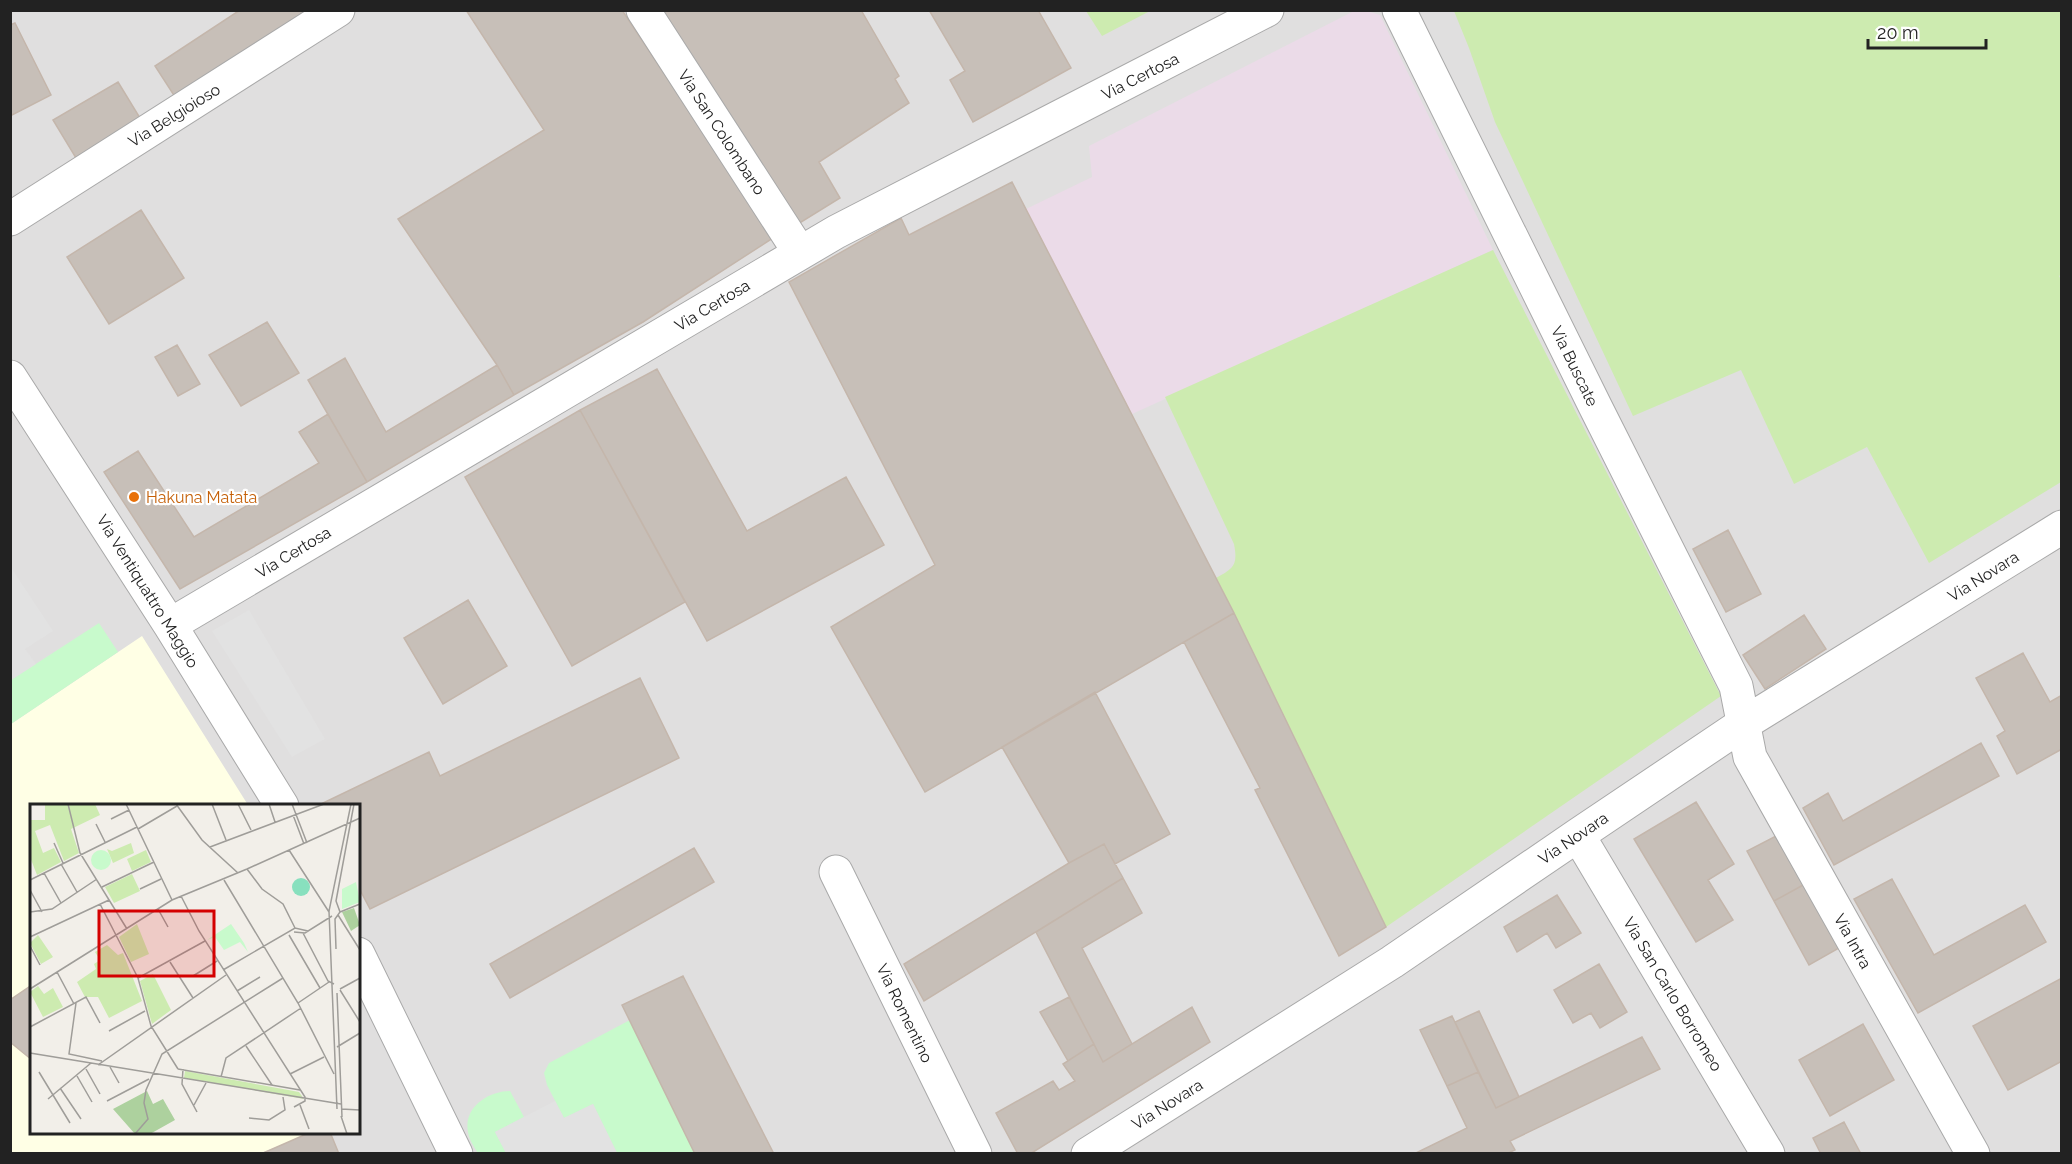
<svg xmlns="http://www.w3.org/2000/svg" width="2072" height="1164" viewBox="0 0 2072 1164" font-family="Raleway,sans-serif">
  <rect width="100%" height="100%" fill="#f2efe9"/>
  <path fill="#e0dfdf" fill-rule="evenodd" d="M10,11H2061V1153H11ZM32,806H358V1132H32Z"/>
  <path fill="#ebdbe8" d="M1354,11H1367L1380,15L1493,250L1132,414L1026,209L1092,177L1089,146Z"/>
  <path fill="#ffffe5" d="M142,636L248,805L32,806V1132L311,1133L261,1153L11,1154V724Z"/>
  <path fill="#cdebb0" d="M1086,11H1150L1102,36Z
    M1454,11H2061L2062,274L2059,276L2062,281L2061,482L1929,563L1867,447L1794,484L1741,370L1633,416L1495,122L1469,48Z
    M1493,250L1721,696L1386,927L1216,578C1234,568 1238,565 1234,544L1165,397Z"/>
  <path fill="#c8facc" d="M99,623L118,652L11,724V680Z
    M630,1020L695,1153H617L593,1104L564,1118L547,1085L544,1073L549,1063Z
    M510,1091L524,1117L495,1132L506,1153H478C474,1147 469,1139 468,1132C463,1107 489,1091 510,1091Z"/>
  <path fill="#e2e2e2" d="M10,566L53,631L25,649L36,664L11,680Z
    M249,610L325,739L292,757L212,631Z
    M555,1101L564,1118L593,1104L617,1153H506L495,1132Z"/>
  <path fill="#c7bfb8" stroke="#c4b6ab" stroke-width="1.5" d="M240,10H315L177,100L155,66Z
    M466,10H622L773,238L643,322L514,395L497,365L398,219L544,130Z
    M660,10H861L899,76L895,79L909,103L819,162L840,198L798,224Z
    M929,10H1038L1071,68L973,122L950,80L965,71Z
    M15,23L51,95L10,116V25Z
    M118,82L140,118L76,158L53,120Z
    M1012,182L1234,613L925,792L831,627L935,565L789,282L901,218L909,235Z
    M141,210L184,278L109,324L67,257Z
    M267,322L299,373L241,406L209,355Z
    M177,345L200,384L178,396L155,357Z
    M345,358L386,432L497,365L514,395L367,482L308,380Z
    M657,369L747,531L846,477L884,545L707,641L580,410Z
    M580,410L685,602L572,666L465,477Z
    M328,414L367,482L180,589L104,472L138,451L194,537L319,463L299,432Z
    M1728,530L1761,594L1726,612L1693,549Z
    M468,600L507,666L443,704L404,638Z
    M1234,613L1386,927L1339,956L1255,790L1260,788L1184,642Z
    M1804,615L1826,649L1765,689L1743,655Z
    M2023,653L2050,702L2062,695V749L2017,774L1997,736L2005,731L1976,678Z
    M640,678L679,758L370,909L358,886V806L319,805L429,752L440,776Z
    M1095,692L1170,834L1115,864L1104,844L1069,863L1002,747Z
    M1981,743L1999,776L1834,865L1803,808L1828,793L1843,821Z
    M1696,802L1734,864L1708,880L1733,920L1696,942L1634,839Z
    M1778,835L1805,884L1774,901L1747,851Z
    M1104,844L1123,878L924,1001L904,964L1069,863Z
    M694,848L714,882L510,998L490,964Z
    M1123,878L1142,913L1082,948L1132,1044L1103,1062L1036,932Z
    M1892,879L1934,955L2025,905L2046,942L1918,1013L1854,899Z
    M1805,884L1839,948L1809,965L1774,901Z
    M1557,895L1581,933L1556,948L1547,933L1517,952L1504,927Z
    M1599,964L1627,1012L1600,1028L1591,1013L1573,1023L1554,990Z
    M683,976L774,1154H695L622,1005Z
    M2062,978V1061L2008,1090L1973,1026Z
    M32,985V1060L10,1042V1000Z
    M1069,997L1094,1044L1068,1061L1040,1012Z
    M1192,1007L1210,1042L1030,1154H1018L996,1113L1053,1081L1059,1090L1075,1081L1063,1064L1094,1044L1103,1062Z
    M1479,1011L1519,1097L1496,1108L1455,1022Z
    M1452,1016L1478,1072L1447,1086L1420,1030Z
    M1863,1024L1894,1080L1830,1116L1799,1060Z
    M1642,1037L1660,1069L1510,1141L1515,1150L1506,1154H1414L1467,1128L1447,1086L1478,1072L1496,1108Z
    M1844,1122L1861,1154H1821L1813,1138Z
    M311,1132H330L339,1154H261Z"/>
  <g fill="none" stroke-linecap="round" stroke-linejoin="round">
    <g stroke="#a9a9a9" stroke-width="35">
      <path id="street" d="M643,10L800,253
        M1399,10L1596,408L1736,686L1750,757L1973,1154
        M10,219L338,10
        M10,377L170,625L282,806
        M170,625L836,232L1267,10
        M1578,835L1768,1154
        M836,872L975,1154
        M358,954L456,1154
        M1088,1154L1392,962L1578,835L1743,724L2062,527"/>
    </g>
    <use href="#street" stroke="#fff" stroke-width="33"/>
  </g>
  <circle fill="#e8710a" stroke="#fff" stroke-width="2" cx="134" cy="497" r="6"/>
  <g text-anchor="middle" stroke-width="4.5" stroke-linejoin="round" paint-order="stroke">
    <g font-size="16" fill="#222" stroke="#fff">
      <text transform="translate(1140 76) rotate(-27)" y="6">Via Certosa</text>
      <text transform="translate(174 115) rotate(-32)" y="6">Via Belgioioso</text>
      <text transform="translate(722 132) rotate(57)" y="6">Via San Colombano</text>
      <text transform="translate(712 305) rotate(-31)" y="6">Via Certosa</text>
      <text transform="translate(1575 366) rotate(64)" y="6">Via Buscate</text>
      <text transform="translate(293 552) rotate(-31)" y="6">Via Certosa</text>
      <text transform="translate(1983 576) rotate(-32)" y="6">Via Novara</text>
      <text transform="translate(148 591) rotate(58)" y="6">Via Ventiquattro Maggio</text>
      <text transform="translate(1573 838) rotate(-34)" y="6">Via Novara</text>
      <text transform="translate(1853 941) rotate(61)" y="6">Via Intra</text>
      <text transform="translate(1673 994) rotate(59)" y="6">Via San Carlo Borromeo</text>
      <text transform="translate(905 1013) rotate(64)" y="6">Via Romentino</text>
      <text transform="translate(1167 1104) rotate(-32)" y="6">Via Novara</text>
    </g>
    <g font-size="16" fill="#c56008" stroke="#fff" text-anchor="start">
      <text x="146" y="503">Hakuna Matata</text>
    </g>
  </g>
  <g transform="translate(30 804)">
    <rect width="330" height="330" fill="#f2efe9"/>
    <path d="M15,0H65L70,11L41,25L49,49L34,57L20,21L5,27L13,49L24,44L31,58L7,71L0,53V16H15ZM101,39L104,49L83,59L77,45L82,47ZM116,46L121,58L102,67L97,55ZM102,70L110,87L84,99L75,83ZM107,120L119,150L101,158L89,133ZM8,131L23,153L11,160L0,139ZM77,141L88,151L93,149L112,197L79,214L68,193H55L47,178L66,165L64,160L70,156L65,148ZM123,170L141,206L122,220L110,177ZM8,182L14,190L23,184L33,203L13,213L0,188ZM155,267L269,288L274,295L154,274Z" fill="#cdebb0"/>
    <path d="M324,104L330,121L321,127L312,108ZM117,287L123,300L133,295L145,316L120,330H105L83,305Z" fill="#add19e"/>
    <path d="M61 56a10 10 0 1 1 20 0a10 10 0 1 1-20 0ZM326,78L330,98L312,105V85ZM201,120L214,139L218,148L210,138L194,146L185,133L177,136Z" fill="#c8facc"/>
    <path d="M262 83a9 9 0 1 1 18 0a9 9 0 1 1-18 0Z" fill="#88e0be"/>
    <path fill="none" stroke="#9f9d99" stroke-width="1.5" d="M38,0L50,49L97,125M96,0L142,96M146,0L172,36L208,69M182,0L196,36M208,0L221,26M239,0L245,18M262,0L277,39M263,11L274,40M81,15L99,6M66,20L75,38M108,25L147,2M24,39L33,59M180,43L294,0M259,46L299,108M31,60L47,88M217,65L330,14M217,65L232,85L253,100L265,124M14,69L31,99M0,76L107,23M194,76L268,199L304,270M72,83L124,58M110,85L131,75M0,86L12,108M151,92L169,127L275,293V297L264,303M70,100L108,174L121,222L148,265M128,105L138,123M0,108L22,105L67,75M310,108L330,100M308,111L330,146M264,128L275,129L302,112M273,129L298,177L304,180M259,131L290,184M0,133L79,96M0,142L10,161M306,145L305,115L310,108L306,97L324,0M140,158L163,194M193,166L265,124L278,127M27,168L44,200M163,172L187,157M108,174L175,137M0,185L142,96L217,65M310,185L330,174M310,186L330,218M207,187L230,173M307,189L312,313M46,199L39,250L72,257M268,199L299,178M0,223L56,193L70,219M79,227L115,207M216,242L242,281M307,243L330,229M0,249L311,300M68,261L196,171M80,263L89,279M56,265L70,290M148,265L270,286M153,265L152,280L167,308M9,268L40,319M260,270L294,253M47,272L62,298M191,273L196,254L271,204M30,284L51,315M18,295L61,259M77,297L119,275M164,301L176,279M270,301L279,325M307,305L299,107L321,0M311,305L330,306M311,312L317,330M219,314L239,316L255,306L253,293M105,330L118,315L114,299L116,286L132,250L253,174"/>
    <path fill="#d40000" fill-opacity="0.15" stroke="#d40000" stroke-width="3" d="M69,107H184V172H69Z"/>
    <rect width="330" height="330" fill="none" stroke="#222" stroke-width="3"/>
  </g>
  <rect width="2072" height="1164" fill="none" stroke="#222222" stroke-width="24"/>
  <path d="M1868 39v9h118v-9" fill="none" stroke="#222222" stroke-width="3"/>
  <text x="1877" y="39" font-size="18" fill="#222222" stroke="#ffffff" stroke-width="4.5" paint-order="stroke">20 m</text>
</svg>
